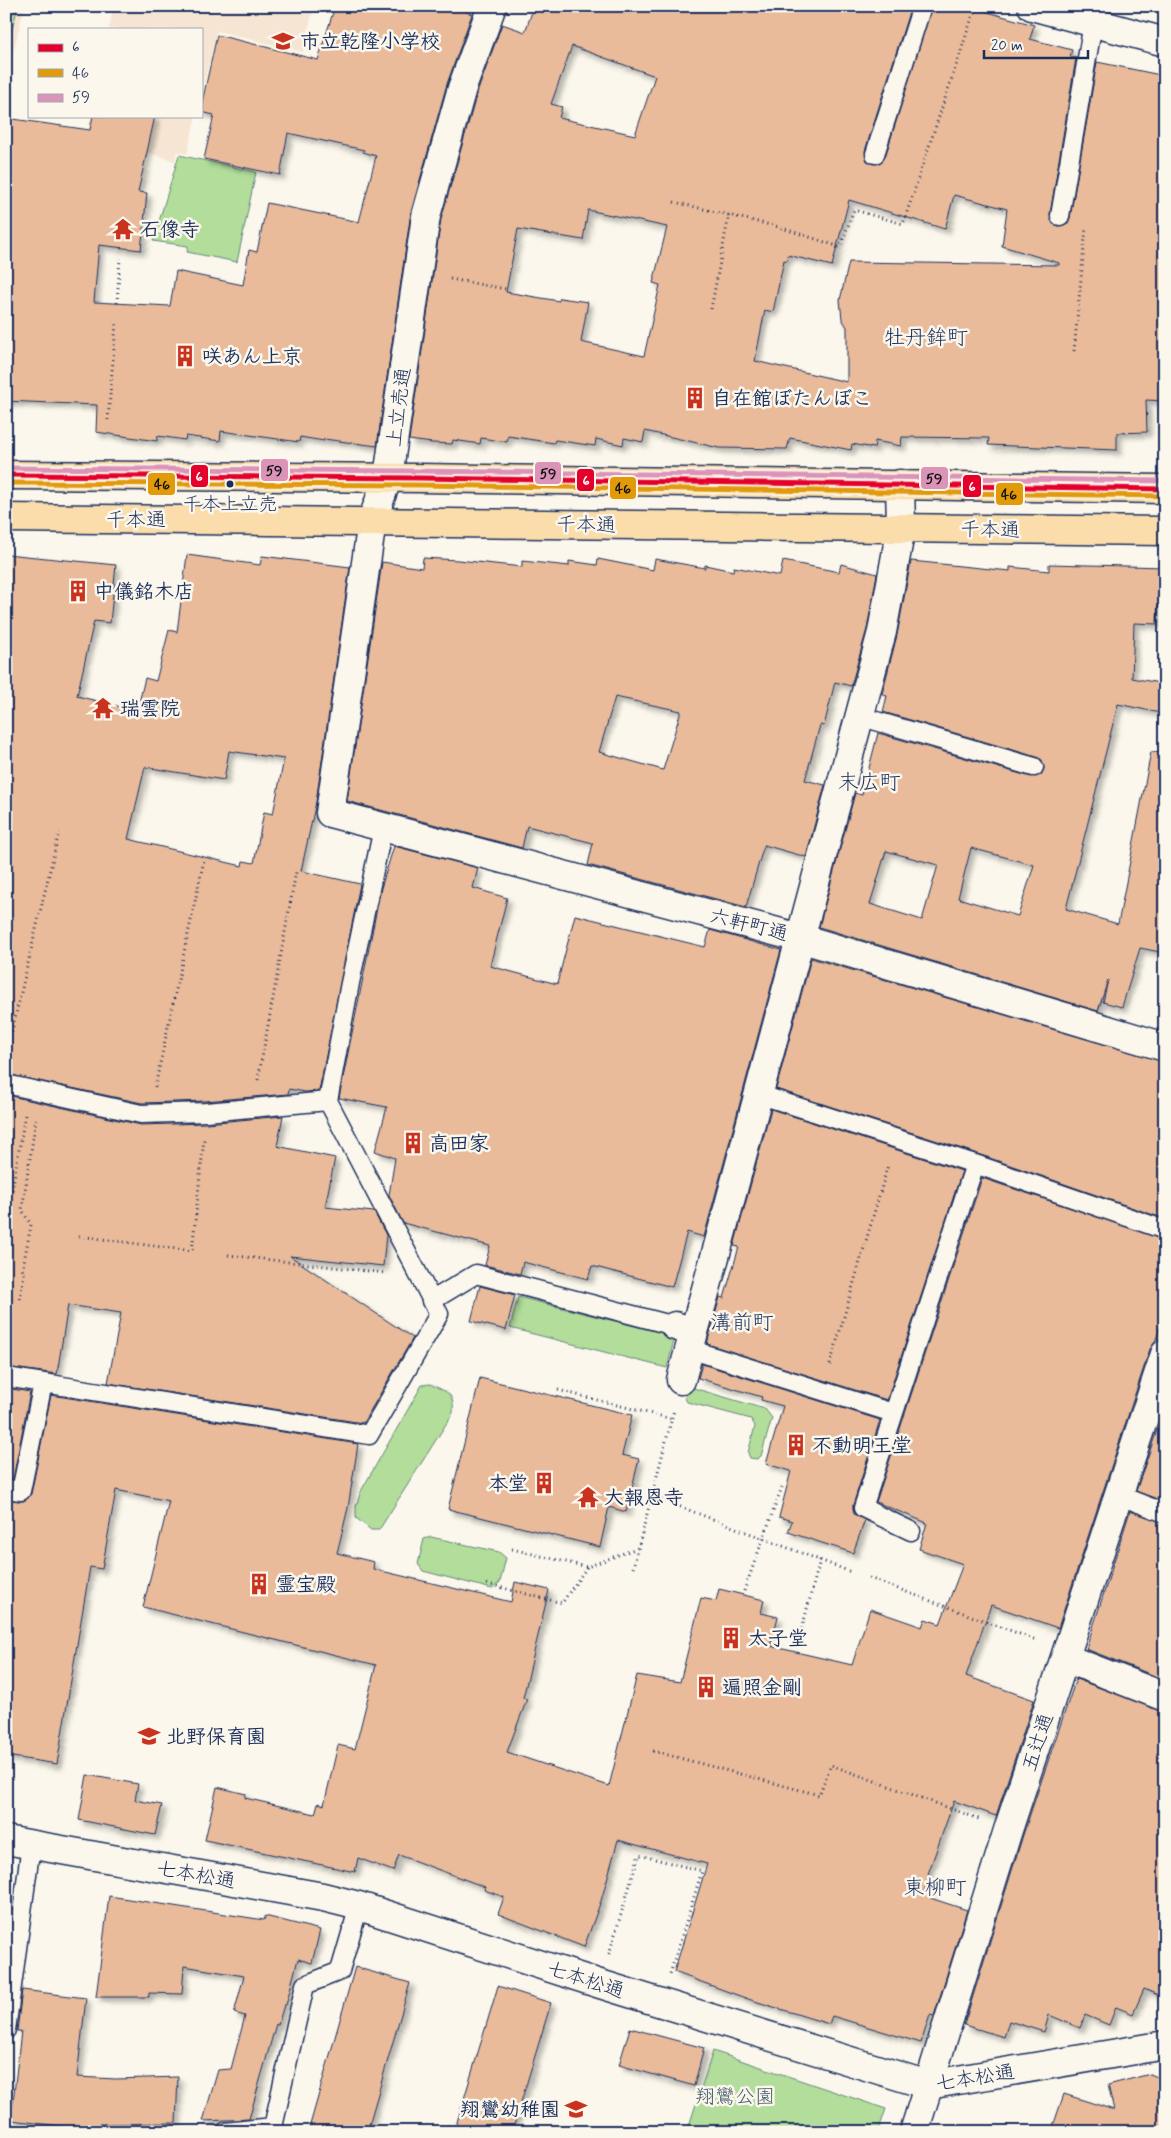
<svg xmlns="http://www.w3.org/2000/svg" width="1171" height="2138" viewBox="0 0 1171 2138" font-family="Mynerve,'Klee One',sans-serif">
  <defs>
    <filter id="shadow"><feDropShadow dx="4.5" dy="4.5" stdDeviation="2.5" flood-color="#0004"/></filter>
  </defs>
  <rect width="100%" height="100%" fill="#fbf7ec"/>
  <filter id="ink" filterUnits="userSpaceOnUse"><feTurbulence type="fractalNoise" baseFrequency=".02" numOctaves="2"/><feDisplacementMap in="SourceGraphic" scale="10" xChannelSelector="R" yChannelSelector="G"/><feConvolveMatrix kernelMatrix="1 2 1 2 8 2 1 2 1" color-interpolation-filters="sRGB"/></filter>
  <g filter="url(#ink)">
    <path fill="#f6e5d3" d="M6,6H25L6,79Z
      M114,6H314L303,52L217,31L201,95V29H109Z
      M91,116H196L187,154L177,152L175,161L87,134Z"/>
    <path fill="#b2dd9a" stroke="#66867c" d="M6,6H18L6,53Z
      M179,155L256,172L237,262L187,252L188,246L153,241Z
      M518,1297L675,1336L667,1368L510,1328Z
      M430,1384C446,1392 455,1392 453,1413L379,1530H371L356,1518V1506L361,1491L422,1385Z
      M690,1387L765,1409L772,1418L761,1456L757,1459L750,1458L748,1453L755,1426L751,1419L687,1402L685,1398Z
      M431,1537L499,1552L506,1558L500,1582L492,1589L423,1571L418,1564L424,1539Z
      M713,2051L886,2109L878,2132H687Z"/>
    <path fill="#e9bb9a" stroke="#1b2f5e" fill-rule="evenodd" filter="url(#shadow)" d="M335,6H450L472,14L447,84L411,212L377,446L324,439V441L300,437L299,442L221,431L220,441L186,436L185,440L158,436L157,441L96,432L97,405L6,401V118L90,130L93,116H155L138,192L147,193L141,250L99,245L94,302L170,306L176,271L243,285L249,250L257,252L267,203L359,222L376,156L363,152L364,150L288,133L280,175L204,159L214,115L201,112V107L217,35L318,60Z
      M534,6H911L865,151L867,161L877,164L885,157L932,6H966L1034,25L1030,39L1072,50L1070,57L1076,58L1050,214L1053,224L1059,226L1068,223L1070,218L1097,62L1165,76V401L1146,400L1147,432L1117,433V450L988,445L989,438L902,437L901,446L875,441L874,448L852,444L851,450L790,438L787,449L719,448L645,431L643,442L624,438L623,445L596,439L595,446L555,440L554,443L508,436L507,442L481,438L480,444L453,440L452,444L432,443L409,440L441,219L477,93L502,24L525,32ZM572,46L655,76L635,135L559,118L562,107L551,104ZM954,195L1007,209L1002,246L1059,263V265L849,262L840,300L842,319L847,327V382L755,361L765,310L773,312L784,260L787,261L788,255L832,266L849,200L945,229ZM588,210L667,227L653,283L660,285L644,356L581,342L588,302L560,298L559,301L506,292L518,229L583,240Z
      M6,554L116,565L110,623L94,621L77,696L137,711L145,678L156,681L169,630L177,632L187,555L260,565L262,556L350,567L316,802L301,871L360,884L319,1091L305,1092L289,1089L288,1094L205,1101L142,1103L6,1074ZM229,751L284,759L273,814L264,812L254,863L243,861L242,866L128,839L145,767L224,780Z
      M423,558L458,560L522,567V561L569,566V561L597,565L598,559L653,570L655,559L705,568V565L733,571L734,567L780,576L783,561L839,572L841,564L877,574L867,629L851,686L835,682L824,726L820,725L805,780L825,785L806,857L764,845L746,907L588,865L593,843L527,826L522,848L347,801L382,562L422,568ZM615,697L681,711L663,770L599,752Z
      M911,561L1010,571V567L1049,571V564L1165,567V606H1158L1157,624L1134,623L1132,678L1165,684V714L1118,704L1066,909L1118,924L1151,752L1165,753V953L1140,948L1122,1007L1103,1002L1108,980L1098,1011L819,927L855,793L862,795L878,733L1031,777L1041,775L1044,769L1042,760L1037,757L883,712L887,696L882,694L897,635ZM971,848L1034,865L1018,916L958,898ZM886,851L938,865L922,920L870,904Z
      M394,846L478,868L473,888L507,898L490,966L557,984L575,915L705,947L710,930L781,950L704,1237L687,1232L672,1287L592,1266L588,1279L523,1262L520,1274L485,1265L490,1246L403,1223L389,1195L395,1158L375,1151L387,1107L339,1098L381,888Z
      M811,958L1165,1062V1219L978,1154L776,1089Z
      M6,1095L141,1125L207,1123L283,1116L277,1146L335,1158L325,1207L374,1212L386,1235L383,1266L290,1256L413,1338L363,1423L108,1383L121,1313L68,1305L57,1374L6,1367Z
      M771,1109L962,1171L887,1400L707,1344L720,1297L724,1298L739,1247L734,1246Z
      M982,1178L1165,1240V1314L1155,1342L1150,1349L1058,1628L991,1605L966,1676L1034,1700L996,1816L954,1801L928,1874L930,1875L924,1892L931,1894L930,1898L967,1910L934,2016L930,2015L921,2043L832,2016L829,2024L748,1999L674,1972L707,1864L618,1840L601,1901L584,1947L498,1914L504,1897L484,1890L485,1887L399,1855L393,1871L358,1858L355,1872L205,1840L217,1787L246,1794L245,1798L315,1814L318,1803L324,1805L338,1745L355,1749L376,1665L143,1607L169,1501L116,1490L102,1569L90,1567L57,1764L6,1756V1500L24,1501L31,1494L51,1395L358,1444L348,1508L337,1553L374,1562L373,1569L511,1602L515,1582L549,1590L523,1698L527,1699L507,1752L609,1786L637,1675L680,1682L701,1598L716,1601L719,1589L764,1600L761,1613L778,1617L770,1646L852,1665L870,1609L922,1627L925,1619L940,1624L963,1564L919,1549L927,1523L876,1502Z
      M480,1286L515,1295L506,1330L471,1321Z
      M702,1364L880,1420L853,1505L854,1514L865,1520L853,1553L788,1532L792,1521L779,1517L791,1471L766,1464L783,1406L761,1400L762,1397L698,1378Z
      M480,1378L632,1415L622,1455L639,1459L626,1512L609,1507L600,1547L448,1509Z
      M6,1388L30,1392L13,1479H6Z
      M1165,1407V1502L1136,1491Z
      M1130,1511L1165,1523V1680L1086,1649Z
      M1076,1679L1165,1712V1998L1144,1989L1133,2014L1116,2007L1109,2025L1085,2015L1080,2028L1049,2015L1044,2032L1009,2021L1004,2037L964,2025L1023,1835Z
      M87,1775L138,1784L135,1800L162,1805L155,1835L79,1820Z
      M109,1896L264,1920L265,1916L320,1930L312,1963L298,1959L286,2005H284L278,2025L276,2024L249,2119L203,2121L218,2070L231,2069L245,2016L234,2013L244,1976L184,1966L182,1994L149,1993V1997H96Z
      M355,1967L410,1983L367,2132H308Z
      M498,1986L551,2003L512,2132H454Z
      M22,1990L86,1998L77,2077L116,2079L178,2077L176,2123L100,2124V2127L77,2128L11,2120L21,2031H17Z
      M630,2028L704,2048L694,2086L619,2065Z
      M1150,2074L1165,2080V2132H1051L1064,2094L1114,2110L1108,2085Z"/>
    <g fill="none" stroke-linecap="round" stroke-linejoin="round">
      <g stroke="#1b2f5e" stroke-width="21">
        <path id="service" d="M875,154L922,6
          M1060,216L1093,23
          M859,716L1034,767
          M6,1084L141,1114L206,1112L328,1101
          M758,1094L975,1164L1165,1230
          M431,1301L476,1274L675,1326
          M689,1349L893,1413
          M6,1377L369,1435L439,1314L328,1101L350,983L383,828
          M6,1489L21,1491L43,1383
          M1118,1495L1165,1513
          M911,1531L863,1508L975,1164
          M6,2030L31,1845
          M225,2132L273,2127L305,1985L340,1971L359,1906"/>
      </g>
      <g stroke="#1b2f5e" stroke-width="31">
        <path id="minor" d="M492,6L462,88L426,216L388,477L372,521L330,813L800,938L1165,1047
          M1032,6L1165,42
          M675,1326L694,1332L718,1246L882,632L901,528L900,484
          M681,1380L694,1332
          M1065,1658L1165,1697
          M914,2132L1008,1830L1165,1354"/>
      </g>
      <g stroke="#1b2f5e" stroke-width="31">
        <path id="tertiary" d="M6,1840L323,1897L359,1906L600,1984L928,2085L1165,2045"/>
      </g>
      <g stroke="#1b2f5e" stroke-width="31">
        <path id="primary" d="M6,475L420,478L1165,489
          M6,518L1165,531"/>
      </g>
      <path stroke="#1b2f5e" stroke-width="3" stroke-dasharray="1 4" stroke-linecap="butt" d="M674,202L779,227L840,247L854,210L903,224L976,6
        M450,279L506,289
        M117,303L120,258
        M711,309L729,215
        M1074,351L1086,227
        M108,420L116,324
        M6,1056L59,832
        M258,1080L296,872
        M155,1087L204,860
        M12,1190L25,1115
        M79,1236L192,1251L204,1139
        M228,1255L386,1273
        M20,1299L24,1274L22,1272L31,1225L22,1210L36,1119
        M830,1365L888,1165
        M558,1390L672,1419
        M652,1496L851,1572
        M512,1549L587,1567L637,1548
        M633,1568L674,1410
        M869,1578L1036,1640
        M487,1584L562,1603L587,1567
        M744,1591L782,1487
        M798,1643L820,1560
        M653,1751L819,1795L831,1765L979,1819
        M609,1954L639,1855L702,1871L670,1974"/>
      <use href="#service" stroke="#fbf7ec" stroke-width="18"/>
      <use href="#minor" stroke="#fbf7ec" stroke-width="28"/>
      <use href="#tertiary" stroke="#fbf7ec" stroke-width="28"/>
      <use href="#primary" stroke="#faddab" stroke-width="28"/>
      <g stroke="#fbf7ec" stroke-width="9">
        <path id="bus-1" d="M6,475L420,478L1165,489"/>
      </g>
      <g stroke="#fbf7ec" stroke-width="9">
        <path id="bus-2" d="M6,483L420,485L1165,496"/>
      </g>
      <g stroke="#fbf7ec" stroke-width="9">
        <path id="bus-3" d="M6,468L420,471L1165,481"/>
      </g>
      <use href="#bus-1" stroke="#e4002b" stroke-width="5"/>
      <use href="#bus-2" stroke="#e19a09" stroke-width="5"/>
      <use href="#bus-3" stroke="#dc93b8" stroke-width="5"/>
    </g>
  </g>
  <defs>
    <g id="school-bare" transform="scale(1.725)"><path d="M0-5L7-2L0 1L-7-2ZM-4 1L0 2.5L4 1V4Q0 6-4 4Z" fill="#c8321e" stroke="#fbf7ec" stroke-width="2.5" paint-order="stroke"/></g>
    <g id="temple-bare" transform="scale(1.725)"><path d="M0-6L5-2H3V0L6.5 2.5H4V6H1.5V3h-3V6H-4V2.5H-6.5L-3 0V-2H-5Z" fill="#c8321e" stroke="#fbf7ec" stroke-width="2.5" paint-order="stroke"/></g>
    <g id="building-bare" transform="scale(1.725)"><path d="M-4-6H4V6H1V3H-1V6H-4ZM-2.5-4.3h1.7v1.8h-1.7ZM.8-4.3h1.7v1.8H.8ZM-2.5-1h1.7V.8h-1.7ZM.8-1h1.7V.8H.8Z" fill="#c8321e" stroke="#fbf7ec" stroke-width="2.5" paint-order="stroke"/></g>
  </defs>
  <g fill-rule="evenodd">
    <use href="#school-bare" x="283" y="41"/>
    <use href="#temple-bare" x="123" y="229"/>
    <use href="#building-bare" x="185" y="356"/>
    <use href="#building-bare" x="695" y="398"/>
    <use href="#building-bare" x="78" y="591"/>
    <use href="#temple-bare" x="103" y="708"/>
    <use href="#building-bare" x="413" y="1143"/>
    <use href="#building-bare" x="796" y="1445"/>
    <use href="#building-bare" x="544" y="1483"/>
    <use href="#temple-bare" x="588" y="1497"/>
    <use href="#building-bare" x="259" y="1584"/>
    <use href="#building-bare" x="731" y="1638"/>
    <use href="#building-bare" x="706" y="1687"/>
    <use href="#school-bare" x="149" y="1736"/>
    <use href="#school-bare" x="576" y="2109"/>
  </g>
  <circle fill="#1b2f5e" stroke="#fbf7ec" stroke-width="2" cx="230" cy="484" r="4.5"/>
  <g text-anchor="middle" stroke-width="5" stroke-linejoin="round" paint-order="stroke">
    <g font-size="19" fill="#1b2f5e" stroke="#fbf7ec">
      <text x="230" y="510">千本上立売</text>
    </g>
    <g font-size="20" font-weight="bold" fill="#1b2f5e" stroke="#fbf7ec" text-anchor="start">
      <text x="300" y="48">市立乾隆小学校</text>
      <text x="140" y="236">石像寺</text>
      <text x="202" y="363">咲あん上京</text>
      <text x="712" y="405">自在館ぼたんぼこ</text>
      <text x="94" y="598">中儀銘木店</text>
      <text x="120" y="715">瑞雲院</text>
      <text x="429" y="1150">高田家</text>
      <text x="812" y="1452">不動明王堂</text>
      <text x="528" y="1490" text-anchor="end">本堂</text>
      <text x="604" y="1504">大報恩寺</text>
      <text x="276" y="1591">霊宝殿</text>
      <text x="748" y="1645">太子堂</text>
      <text x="722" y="1694">遍照金剛</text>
      <text x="166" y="1743">北野保育園</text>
      <text x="560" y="2116" text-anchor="end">翔鸞幼稚園</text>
    </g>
    <g font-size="20" fill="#1b2f5e" stroke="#fbf7ec">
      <text transform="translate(398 407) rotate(-83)" y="7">上立売通</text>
      <text x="136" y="526">千本通</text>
      <text transform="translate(586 524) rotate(1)" y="7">千本通</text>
      <text transform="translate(990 529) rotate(1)" y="7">千本通</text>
      <text transform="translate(749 924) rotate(14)" y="7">六軒町通</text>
      <text transform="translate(1037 1742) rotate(-72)" y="7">五辻通</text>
      <text transform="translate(196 1874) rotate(10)" y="7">七本松通</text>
      <text transform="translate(586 1979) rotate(18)" y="7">七本松通</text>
      <text transform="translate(975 2077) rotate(-9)" y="7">七本松通</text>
    </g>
    <g font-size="20" fill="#415a6d" stroke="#fbf7ec">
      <text x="735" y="2103">翔鸞公園</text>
    </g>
    <g font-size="21" fill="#1b2f5e" stroke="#fbf7ec">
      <text x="926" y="344">牡丹鉾町</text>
      <text x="869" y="789">末広町</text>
      <text x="742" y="1329">溝前町</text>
      <text x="935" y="1894">東柳町</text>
    </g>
  </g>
  <g stroke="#fbf7ec" stroke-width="2">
    <rect x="260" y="458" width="29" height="24" rx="5" fill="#dc93b8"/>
    <rect x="534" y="461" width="28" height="24" rx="5" fill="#dc93b8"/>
    <rect x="190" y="464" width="19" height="24" rx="5" fill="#e4002b"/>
    <rect x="920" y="466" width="29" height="24" rx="5" fill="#dc93b8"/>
    <rect x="576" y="468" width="19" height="24" rx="5" fill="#e4002b"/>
    <rect x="147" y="472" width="29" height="24" rx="5" fill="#e19a09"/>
    <rect x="962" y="474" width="20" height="24" rx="5" fill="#e4002b"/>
    <rect x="609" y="476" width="28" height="24" rx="5" fill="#e19a09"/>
    <rect x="995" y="482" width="29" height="24" rx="5" fill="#e19a09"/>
  </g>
  <g font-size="14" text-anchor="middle" font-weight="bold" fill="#fff">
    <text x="199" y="481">6</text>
    <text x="586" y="485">6</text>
    <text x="972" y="491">6</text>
  </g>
  <g font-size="14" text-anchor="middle" font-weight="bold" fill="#111">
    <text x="274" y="475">59</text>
    <text x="548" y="478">59</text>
    <text x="934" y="483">59</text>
    <text x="162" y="489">46</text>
    <text x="623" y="493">46</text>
    <text x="1009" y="499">46</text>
  </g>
  <rect width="1171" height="2138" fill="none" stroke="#fbf7ec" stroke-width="25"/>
  <rect x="12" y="12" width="1146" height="2113" fill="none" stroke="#1b2f5e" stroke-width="2" filter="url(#ink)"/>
  <rect x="28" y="28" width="175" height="90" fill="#fbf7ec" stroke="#a1a7b3"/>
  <rect x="38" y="44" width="25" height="8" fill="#e4002b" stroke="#a1a7b3"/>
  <text x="72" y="52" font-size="15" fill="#1b2f5e">6</text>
  <rect x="38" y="69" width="25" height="8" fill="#e19a09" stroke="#a1a7b3"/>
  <text x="72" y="78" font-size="15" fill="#1b2f5e">46</text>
  <rect x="38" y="94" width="25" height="8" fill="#dc93b8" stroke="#a1a7b3"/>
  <text x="72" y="102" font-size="15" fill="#1b2f5e">59</text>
  <path d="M984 50v8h104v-8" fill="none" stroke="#1b2f5e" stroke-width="2.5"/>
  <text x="991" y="50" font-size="15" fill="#1b2f5e" stroke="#fbf7ec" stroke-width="4" paint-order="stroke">20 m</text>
</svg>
